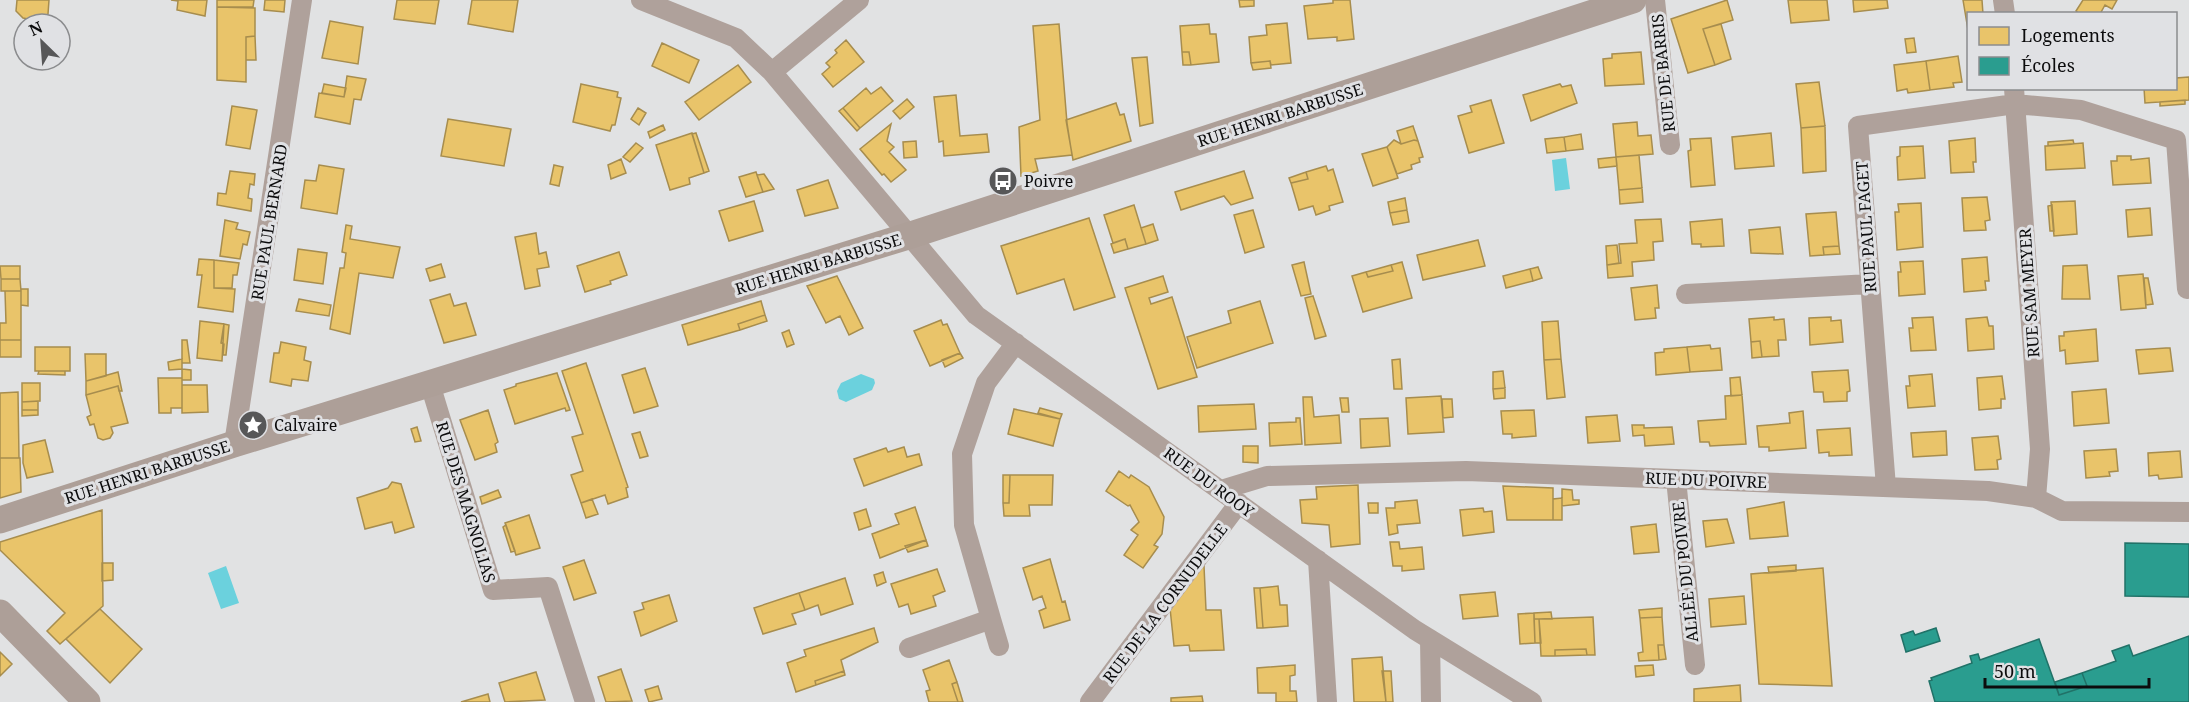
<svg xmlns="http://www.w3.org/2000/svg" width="2189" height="702" viewBox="0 0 2189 702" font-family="'Noto Serif',serif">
  <rect width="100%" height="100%" fill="#e1e2e3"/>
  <path fill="#6bd1dd" d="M1566,158L1570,189L1555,191L1552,160Z
    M861,374L874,379L875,383L872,390L846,402L839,399L837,391L841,383Z
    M226,566L239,603L221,609L208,573Z"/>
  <path fill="#e9c46a" stroke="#a78d4e" stroke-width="1.5" d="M17,0H49L48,14L39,21L23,18L16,11Z
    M171,0H207L205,16L177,10L178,1Z
    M217,0H254L253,7H217Z
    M265,0H285L284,12L264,10Z
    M397,0H439L435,24L394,19Z
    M472,0H518L513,32L468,24Z
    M1239,0H1254V6L1240,7Z
    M1333,0H1350L1354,39L1337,41V37L1308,39L1304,6L1333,3Z
    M1727,0L1733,20L1703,29L1715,65L1688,73L1671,19Z
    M1788,0H1827L1829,20L1791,23Z
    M1853,0H1887L1888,8L1854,12Z
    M1963,0H1982L1983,14H1968V30Z
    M2083,0H2117L2112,9L2105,5L2100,14H2079L2076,11Z
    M217,7L255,8V36L246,37V82L217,80Z
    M330,21L363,27L358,64L322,58Z
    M1287,23L1291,63L1271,65L1270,61L1251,63L1249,37L1267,35L1266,25Z
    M1059,24L1067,123L1072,155L1035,159L1038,171L1021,176L1019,127L1040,120L1033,26Z
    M1209,24L1210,34H1216L1219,62L1191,65L1189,52H1182L1180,26Z
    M1721,24L1731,59L1715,65L1703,29Z
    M255,36L256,60H246V37Z
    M1914,38L1916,52L1907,53L1905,39Z
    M846,40L864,62L833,87L822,74L830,67L826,63L837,53L835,50Z
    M662,43L699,60L689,83L652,66Z
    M1182,52H1189L1191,65H1183Z
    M1641,52L1644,84L1605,86L1603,59L1612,58V54Z
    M1958,56L1962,82L1953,83L1954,87L1930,90L1926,61Z
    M1147,57L1153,123L1140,126L1132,58Z
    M1270,61L1271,68L1253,70L1251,63Z
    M1926,61L1930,90L1908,93L1907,89L1897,91L1894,65Z
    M738,65L751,82L699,120L685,102Z
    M347,76L366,79L361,100L354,99L350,124L315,117L319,93L344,97Z
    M2189,77V100L2145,103L2144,88H2176V78Z
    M1819,82L1825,126L1801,128L1796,84Z
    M324,84L346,88L344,97L322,93Z
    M581,84L618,92L617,97L621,98L615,125H612L610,131L573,122Z
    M1560,84L1562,87L1571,85L1577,103L1531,121L1523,95Z
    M881,87L893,101L860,128L843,108L866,88L871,94Z
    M956,95L960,136L987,134L989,152L944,156L943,141L939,142L934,97Z
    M907,99L914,107L900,119L893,111Z
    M1491,100L1504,143L1469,153L1458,116L1472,112L1470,106Z
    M2185,100V104L2160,106V102Z
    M1116,103L1120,115L1124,114L1131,141L1073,160L1066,120Z
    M232,106L257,110L250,149L226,145Z
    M638,108L646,113L639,125L631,119Z
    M843,108L860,128L857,131L839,111Z
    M448,119L511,129L504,166L441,156Z
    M1637,122L1638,136L1651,135L1653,154L1616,157L1613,124Z
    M891,124L887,141L894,147L889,152L906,170L891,182L884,174L882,175L860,149Z
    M663,125L665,130L650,138L648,132Z
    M1413,126L1418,141L1414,140L1401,144L1397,131Z
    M1825,126L1826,171L1803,173L1801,128Z
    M692,133L704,173L689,178L690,184L670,190L656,145Z
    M696,133L709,171L704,173L692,134Z
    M1771,133L1774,166L1735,169L1732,137Z
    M1581,134L1583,149L1566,151L1564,137Z
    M1564,137L1566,151L1547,153L1545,139Z
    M1711,138L1715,185L1691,187L1688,151L1691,150L1690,139Z
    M1975,138L1976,162H1973L1974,172L1951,173L1949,141Z
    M1394,140L1401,144L1414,140L1418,141L1423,157L1419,158L1420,162L1411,165L1412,169L1397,174L1387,147Z
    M2073,140L2074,144L2048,146V142Z
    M916,141L917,157L904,158L903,142Z
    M636,143L643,148L630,162L623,157Z
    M2083,143L2085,168L2046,170L2045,146Z
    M1923,146L1925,178L1898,180L1897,157L1900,156V147Z
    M1387,147L1398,178L1373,186L1362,154Z
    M1639,155L1642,188L1619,190L1616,157Z
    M2117,156H2131V160L2149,158L2151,183L2113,185L2111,161H2117Z
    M1616,157L1617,166L1599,168L1598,159Z
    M621,159L626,173L611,179L608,165Z
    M319,165L344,169L337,214L301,208L305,180L316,181Z
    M554,165L563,167L559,186L550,184Z
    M1326,166L1328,171L1333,169L1343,202L1329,206L1330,210L1316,215L1313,206L1299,210L1291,183L1308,179L1306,172Z
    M230,171L255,174L254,185L250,184L248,198L252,199L251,211L217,205L218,193L226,194Z
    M1244,171L1253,198L1231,205L1224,196L1181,210L1175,192Z
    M756,172L763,192L746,197L739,177Z
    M1306,172L1308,179L1291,183L1289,178Z
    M764,174L774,189L763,192L757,175Z
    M828,180L838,208L805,216L797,190Z
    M1642,188L1643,202L1620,204L1619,190Z
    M1987,197L1990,220L1985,221L1986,230L1964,231L1962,198Z
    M1405,198L1407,210L1390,213L1388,202Z
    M754,201L763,231L729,241L719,211Z
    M2075,201L2077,234L2054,236L2051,202Z
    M1921,203L1923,247L1897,250L1895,212H1899L1898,204Z
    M1134,205L1146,244L1128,249L1125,239L1113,243L1104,215Z
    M2052,205L2054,231H2050L2048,206Z
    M2150,208L2152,235L2128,237L2126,210Z
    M1253,210L1264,247L1245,253L1234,215Z
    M1407,210L1409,222L1393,225L1390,213Z
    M1836,212L1839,246L1823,247L1824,255L1810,256L1806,214Z
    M1089,218L1115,297L1074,310L1064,279L1017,294L1001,246Z
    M1661,219L1663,241L1653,242L1654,260L1632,262L1633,276L1608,278L1607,265L1621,263L1619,244L1637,243L1635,220Z
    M1722,219L1724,246L1701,247V244H1692L1690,222Z
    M225,220L238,223L236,229L250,232L247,245L243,244L240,259L220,256Z
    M1153,224L1158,240L1146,244L1141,228Z
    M346,225L352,226L350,239L400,247L393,278L359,273L350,334L330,329L340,268H344L346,253L342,252Z
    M1780,227L1783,254L1751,253L1749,230Z
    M536,233L539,254L546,252L549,267L537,269L540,286L525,289L515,237Z
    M1125,239L1128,249L1114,253L1111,244Z
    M1478,240L1485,266L1423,280L1417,255Z
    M1617,245L1619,263L1607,265L1606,246Z
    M1839,246L1840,254L1824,255L1823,247Z
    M298,249L327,253L323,284L294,280Z
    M619,252L627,275L610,281L611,284L585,292L577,266Z
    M1987,257L1989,281H1985L1986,290L1964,292L1962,259Z
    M199,259L214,260V288L235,289L233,312L198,307L202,275H197Z
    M214,260L239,263L237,275H233L232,288H214Z
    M1923,261L1925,294L1899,296L1898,272H1901L1900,262Z
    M1304,262L1311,294L1301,296L1292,265Z
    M1402,262L1412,298L1363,312L1352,276L1366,272L1368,277L1393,271L1391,265Z
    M441,264L445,277L430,281L426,269Z
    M1391,265L1393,271L1368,277L1366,272Z
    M2087,265L2090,299H2062L2063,266Z
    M0,266H20V279H1Z
    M1538,267L1542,278L1533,281L1530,269Z
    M1530,269L1533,281L1506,288L1503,276Z
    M2143,274L2146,308L2121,310L2118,276Z
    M837,276L863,328L849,335L840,316L826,323L807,286Z
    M1163,276L1168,292L1149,298L1151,304L1172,297L1197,377L1158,389L1125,288Z
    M2144,278H2148L2153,304L2146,305Z
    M1,279H20L21,291H1Z
    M1657,285L1659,308H1655L1656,318L1635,320L1631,288Z
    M21,289H28V306L21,305Z
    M5,291H21V340H0V323H6Z
    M450,294L454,306L466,303L476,335L444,343L430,300Z
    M1313,296L1326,336L1315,339L1305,298Z
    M299,299L331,305L329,316L296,311Z
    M761,301L765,315L738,324L740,330L688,345L682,325Z
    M1260,301L1273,343L1197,368L1187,337L1231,323L1228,311Z
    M765,315L767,321L740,330L738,324Z
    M1774,317V320L1784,319L1786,340H1778L1779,356L1762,357L1760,341L1751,342L1749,319Z
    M1831,317V321L1841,320L1843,342L1810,345L1809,318Z
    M1933,317L1936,350L1911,351L1909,328H1913L1912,318Z
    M1987,317L1989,326H1993L1994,349L1968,351L1966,319Z
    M941,320L943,325L947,324L960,353L930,366L914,331Z
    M200,321L224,324L222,361L197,358Z
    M1558,321L1561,359L1544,360L1542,322Z
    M224,324L229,325L226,355H223L224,344L221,343Z
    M2096,329L2098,361L2066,364L2065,350L2060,351L2059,336H2064V332Z
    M789,330L794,344L787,347L782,333Z
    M0,340H21V357H0Z
    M182,340H187L190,363H182Z
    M1760,341L1762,357L1752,358L1751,342Z
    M281,342L306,347L304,360L311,362L308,381L292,379L291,386L270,382L274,353H279Z
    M1710,345L1711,349L1720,348L1722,370L1690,372L1687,347Z
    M35,347H70V371H35Z
    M1687,347L1690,372L1656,375L1655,353L1664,352V349Z
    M2166,348H2170L2173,371L2139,374L2136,350Z
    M960,353L963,358L945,367L942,360Z
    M85,354H106V376L86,381Z
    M182,359V369L169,370L168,362Z
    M1400,359L1402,389H1394L1392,360Z
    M1561,359L1565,397L1547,399L1544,360Z
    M586,363L628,487L626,488L628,497L608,504L605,495L581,503L571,475L583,471L572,437L583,434L562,371Z
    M645,368L658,406L634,413L622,375Z
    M182,369L191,370V380H182Z
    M1848,370L1850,391L1847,392V401L1824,402L1823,392H1814L1812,372Z
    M39,371H65V375L38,374Z
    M1503,371L1505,388L1493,389V372Z
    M118,372L122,391H119L118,386L86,395V381Z
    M557,373L570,410L566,411L565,408L515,424L504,390L516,386V384Z
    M1932,374L1935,406L1908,408L1906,386H1910L1909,376Z
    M2002,376L2005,399H2001V408L1979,410L1977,378Z
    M1740,377L1742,395L1731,396L1730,378Z
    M158,378H182V408H171V413H159Z
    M22,383H40V401L22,402Z
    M182,385H207L208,412L182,413Z
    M118,386L128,423L111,427L113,433L110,438L103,440L98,438L94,424L90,425L87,417L91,415L86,395Z
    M1505,388V398L1494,399L1493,389Z
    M2106,389L2109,423L2074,426L2072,392Z
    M18,392L19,458H0V393Z
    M1742,395L1746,444L1710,446L1709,442H1700L1698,421L1726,419L1725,396Z
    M1441,396L1444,432L1408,434L1406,398Z
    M1303,397H1312L1314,417L1339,415L1341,443L1305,445Z
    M1340,398H1348L1349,412H1342Z
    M1442,399H1452L1453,417L1443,418Z
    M38,401V410H22V402Z
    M1254,404L1256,429L1199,432L1198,406Z
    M1040,408L1062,414L1060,419L1038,413Z
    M1014,409L1060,419L1053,446L1008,434Z
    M22,410H38V415L22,416Z
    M488,410L498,442L495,444L497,452L475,460L460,420Z
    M1534,410L1536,436L1512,438V434H1503L1501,411Z
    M1803,411L1806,448L1769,451V447H1759L1757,426L1790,423L1789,413Z
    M1617,415L1620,441L1588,443L1586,417Z
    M1296,418H1300L1302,444L1270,446L1269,423L1296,422Z
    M1388,418L1390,446L1361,448L1360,419Z
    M1632,425H1644V428L1672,427L1674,444L1645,446L1644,435L1633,436Z
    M417,427L421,441L415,442L411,429Z
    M1850,428L1852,455L1829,456V452L1819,453L1817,430Z
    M1946,431L1947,455L1913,457L1911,433Z
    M640,432L648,456L640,458L632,434Z
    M1998,436L2001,459L1997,460L1998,469L1975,470L1972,438Z
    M45,440L53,472L27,478L23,463V445Z
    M1243,446H1258V463L1243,462Z
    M904,447L907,457L919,454L922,465L864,486L854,459L886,448L888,452Z
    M2116,449L2118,471L2109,472L2110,476L2086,478L2084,451Z
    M2180,451L2182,477L2159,479L2158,475L2149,476L2148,453Z
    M0,458H20L21,492L0,498Z
    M1119,471L1129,478L1131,475L1149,487L1164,517L1162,534L1154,545L1158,547L1143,568L1124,555L1138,535L1131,530L1139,522L1130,505L1128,506L1106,491Z
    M1003,475H1010L1009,503H1003Z
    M1010,475H1053L1052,505H1029L1030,516H1004L1003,503H1009Z
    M392,482L401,484L414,527L395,533L392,522L365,529L357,498L388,488Z
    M1358,485L1360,544L1331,547L1329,525L1302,523L1300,500L1317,499L1316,487Z
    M1503,486L1553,488V520H1507Z
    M1562,489L1572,490L1573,500H1579V504L1562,506Z
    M498,490L501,497L482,504L480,497Z
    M1562,498V520H1553V499Z
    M592,499L598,514L586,518L581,503Z
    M1417,500L1420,523L1397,525L1398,533L1389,535L1386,508H1395V502Z
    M1784,502L1788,536L1750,539L1747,509Z
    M1368,503H1378V513H1369Z
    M915,507L926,540L880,558L872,534L899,524L895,514Z
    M1483,508L1484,512L1492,511L1494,532L1463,536L1460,510Z
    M866,509L871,526L859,530L854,513Z
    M102,510L103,606L60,644L47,631L65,613L0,550V542Z
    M529,515L540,548L516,555L505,523Z
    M1727,519L1734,543L1706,547L1703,521Z
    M1656,524L1659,552L1634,554L1631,527Z
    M506,525L515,551L511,552L503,527Z
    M926,540L928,546L908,552L905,546Z
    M1390,542H1399L1400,549L1422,547L1424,569L1402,571V566H1393Z
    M1050,559L1062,602L1065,601L1070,620L1044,628L1039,611L1046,608L1042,596L1033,600L1023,568Z
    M584,560L596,593L574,600L563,567Z
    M102,563H113V580L102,581Z
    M1199,565L1204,566L1206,610H1221L1224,650L1190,651L1189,645L1174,646L1170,608Z
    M1796,565V571L1769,573L1768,567Z
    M1823,568L1832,686L1759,684L1751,574Z
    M937,569L945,591L933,596L936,606L911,614L908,604L899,607L891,584Z
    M883,572L886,582L877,586L874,575Z
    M845,578L853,604L821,615L818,605L805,610L799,593Z
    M1278,586L1280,605H1287L1288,626L1263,628L1260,588Z
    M1254,588H1260L1263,628H1257Z
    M1495,592L1498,616L1463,619L1460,595Z
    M799,593L805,610L792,614L796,624L763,634L754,608Z
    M669,595L677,621L641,636L634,612L644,609L642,603Z
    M1744,596L1746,624L1711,627L1709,599Z
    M1662,608V617L1640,618L1639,610Z
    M100,609L142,649L110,683L66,639Z
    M1551,612L1552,619H1534V613Z
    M1534,613L1535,643L1520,644L1518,614Z
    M1593,617L1595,655H1587L1586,649L1555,650V656H1541L1539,619Z
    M1662,617L1664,645H1658L1659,660L1639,661L1638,653L1643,652L1640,618Z
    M1534,619H1539L1541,643H1535Z
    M874,628L878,642L841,660L844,671L815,681L816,685L796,692L787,663L806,656L804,650Z
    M1658,645H1664L1666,659L1659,660Z
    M1586,649L1587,655L1555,656V650Z
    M0,652L12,664L0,676Z
    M1382,657L1386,702H1354L1352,659Z
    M949,660L957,682L952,684L958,702H929L926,691L930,690L923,670Z
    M1295,665V675L1290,676V691H1296L1297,702H1276V693H1258L1257,668Z
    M1653,665L1654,675L1636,677L1635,666Z
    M621,669L632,701L606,702L598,677Z
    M844,671L845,675L816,685L815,681Z
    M1382,671H1391L1393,702H1386Z
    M536,672L545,700L505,702L499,683Z
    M957,682L963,702H958L952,684Z
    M1740,685L1741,702H1694V689Z
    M658,686L662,699L649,702L645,690Z
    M488,694L490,702H461Z
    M1202,696L1203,702H1171V698Z"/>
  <path fill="#2a9d8f" stroke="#217268" stroke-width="1.5" d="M2125,543L2189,544V597L2125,596Z
    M1936,628L1940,641L1906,652L1901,635L1913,631L1915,635Z
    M2189,636V702H1935L1929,681L1932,680L1931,678L1972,663L1970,656L1978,654L1980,660L2039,639L2059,695L2087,686L2082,673L2116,661L2112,651L2129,645L2133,656Z
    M2082,673L2087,686L2059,695L2055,682Z"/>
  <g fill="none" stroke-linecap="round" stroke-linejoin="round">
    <path stroke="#afa19b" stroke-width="20" d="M641,0L736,38L772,72L976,315L1415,630L1532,702
      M1655,0L1670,145
      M2003,0L2005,14
      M772,72L859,0
      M2014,88L2040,449L2036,498
      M1686,294L1870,284
      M430,384L493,590L548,587L585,702
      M234,444L302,0
      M1676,479L1695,665
      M1886,487L1858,126L2015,104L2081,110L2176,140L2187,289
      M1221,490L1267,476L1466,471L1988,491L2036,498L2062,511L2189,512
      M1318,560L1327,702
      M991,619L999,646
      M1430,639L1431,702
      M909,648L991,619L964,525L962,454L986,383L1016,343
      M1090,702L1239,503"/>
    <path stroke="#ad9f98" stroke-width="27" d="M0,520L234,444L908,236L1633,0
      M0,613L87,702"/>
  </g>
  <defs>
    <g id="bus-disc" transform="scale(1.5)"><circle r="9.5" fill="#575758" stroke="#e0e1e4"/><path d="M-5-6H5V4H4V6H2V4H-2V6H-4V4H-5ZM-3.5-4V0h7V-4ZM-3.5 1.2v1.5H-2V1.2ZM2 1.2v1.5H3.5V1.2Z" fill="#fff"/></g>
    <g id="sight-disc" transform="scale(1.5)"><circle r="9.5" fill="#575758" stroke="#e0e1e4"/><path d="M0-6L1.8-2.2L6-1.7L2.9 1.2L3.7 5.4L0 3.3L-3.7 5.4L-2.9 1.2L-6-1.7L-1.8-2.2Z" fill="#fff"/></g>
  </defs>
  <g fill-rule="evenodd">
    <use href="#bus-disc" x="1003" y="181"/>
    <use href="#sight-disc" x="253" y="425"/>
  </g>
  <g text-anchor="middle" stroke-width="6" stroke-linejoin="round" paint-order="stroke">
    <g font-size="16" fill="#0c0c0d" stroke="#e0e1e4">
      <text transform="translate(1663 73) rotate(-96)" y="6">RUE DE BARRIS</text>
      <text transform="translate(1280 115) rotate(-18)" y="6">RUE HENRI BARBUSSE</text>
      <text transform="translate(269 222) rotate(-81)" y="6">RUE PAUL BERNARD</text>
      <text transform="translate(1866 227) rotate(-94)" y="6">RUE PAUL FAGET</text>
      <text transform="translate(818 264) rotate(-17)" y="6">RUE HENRI BARBUSSE</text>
      <text transform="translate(2029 293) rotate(-94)" y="6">RUE SAM MEYER</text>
      <text transform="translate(147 472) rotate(-18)" y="6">RUE HENRI BARBUSSE</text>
      <text transform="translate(1706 480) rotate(2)" y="6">RUE DU POIVRE</text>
      <text transform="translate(1209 482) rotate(36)" y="6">RUE DU ROOY</text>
      <text transform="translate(466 502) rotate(73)" y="6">RUE DES MAGNOLIAS</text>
      <text transform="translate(1685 572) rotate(-96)" y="6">ALLÉE DU POIVRE</text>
      <text transform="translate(1165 603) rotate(-53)" y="6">RUE DE LA CORNUDELLE</text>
    </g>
    <g font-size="16" fill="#0c0c0d" stroke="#e0e1e4" text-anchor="start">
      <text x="1024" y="187">Poivre</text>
      <text x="274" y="431">Calvaire</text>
    </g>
  </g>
  <rect x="1967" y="12" width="210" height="78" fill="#e0e1e4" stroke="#8b8c8e" stroke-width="1.5"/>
  <rect x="1979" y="27" width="30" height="18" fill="#e9c46a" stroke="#8b8c8e" stroke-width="1.5"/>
  <text x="2021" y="42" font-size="18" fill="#0c0c0d">Logements</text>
  <rect x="1979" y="57" width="30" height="18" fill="#2a9d8f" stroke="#8b8c8e" stroke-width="1.5"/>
  <text x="2021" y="72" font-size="18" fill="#0c0c0d">Écoles</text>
  <g transform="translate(42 42) rotate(335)"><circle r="28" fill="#e0e1e4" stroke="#8b8c8e" stroke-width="1.5"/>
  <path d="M0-4.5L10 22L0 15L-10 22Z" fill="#575758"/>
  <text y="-9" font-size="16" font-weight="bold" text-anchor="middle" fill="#0c0c0d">N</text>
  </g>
  <path d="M1985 678v9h164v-9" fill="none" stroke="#0c0c0d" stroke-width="3"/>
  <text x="1994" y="678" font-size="18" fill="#0c0c0d" stroke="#e0e1e4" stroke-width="4.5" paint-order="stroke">50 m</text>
</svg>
